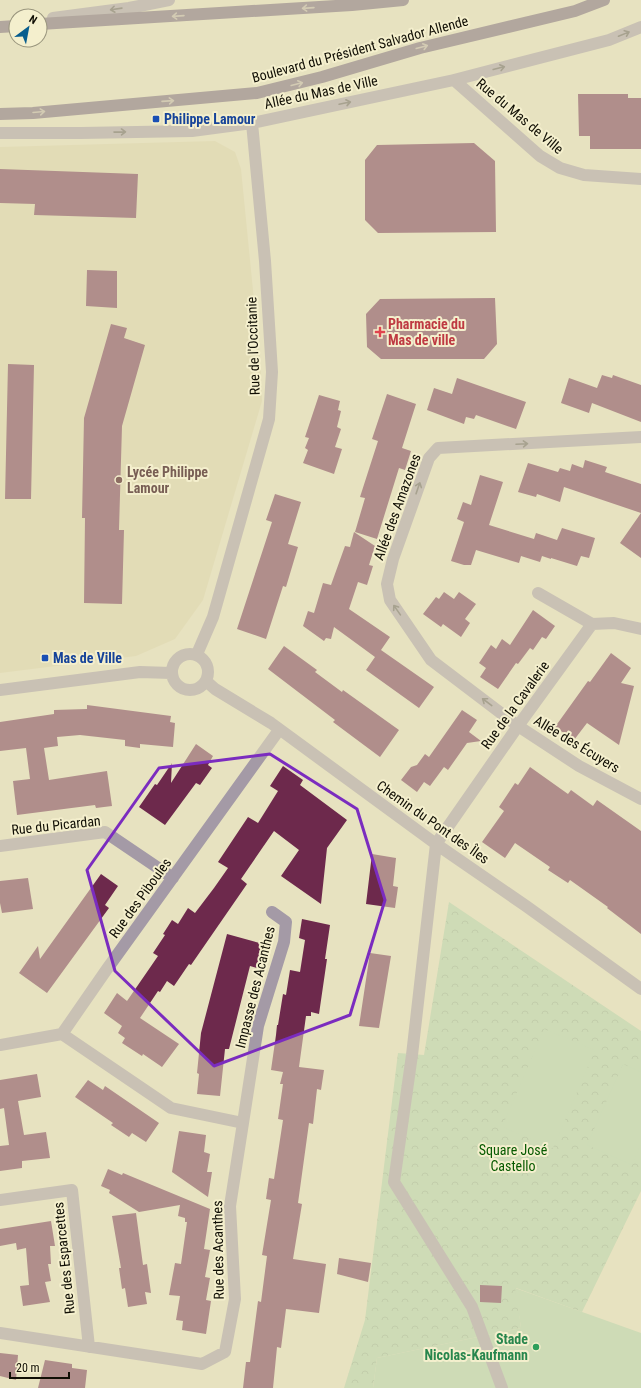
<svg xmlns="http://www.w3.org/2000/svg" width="641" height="1388" viewBox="0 0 641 1388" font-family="'Roboto Condensed',sans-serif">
  <defs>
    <pattern id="park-crowns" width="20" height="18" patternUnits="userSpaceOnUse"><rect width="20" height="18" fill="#afd2ab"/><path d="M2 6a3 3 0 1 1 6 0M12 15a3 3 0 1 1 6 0" fill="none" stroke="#96b392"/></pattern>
  </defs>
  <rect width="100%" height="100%" fill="#e7e2c0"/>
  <path fill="#dcd5ac" d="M215,141L235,152L241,169L260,361L262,401L203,600L175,639L136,656L0,673V147Z"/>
  <path fill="url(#park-crowns)" d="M449,902L641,1031V1191L582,1312L516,1288L521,1328L377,1358L373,1388H344L365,1320L398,1053L424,1055Z"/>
  <path fill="#afd2ab" d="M544,1029L595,1050L553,1148L502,1127Z
    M623,1064L641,1072V1144L632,1165L587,1145Z
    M515,1288L641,1333V1388H373L377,1358L521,1328Z"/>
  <path fill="#6d294c" d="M578,94H628V98H641V149H590V136H579Z
    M474,143L495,161L496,232L378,233L365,220V160L377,145Z
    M0,169L138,174L136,218L34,215L35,204L0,203Z
    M87,270L117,271V308L86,306Z
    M495,298L497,344L484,359H381L367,347L366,314L380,299Z
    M111,324L127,328L124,338L145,345L122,426L119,530H124L122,604L84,603L85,518H82L84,418Z
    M8,364L34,365L31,499H5Z
    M602,375L612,378L613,375L641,385V422L592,403L589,413L561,403L569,378L597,388Z
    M457,378L526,402L516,429L476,415L474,419L466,417L464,424L427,410L434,388L452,394Z
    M387,394L416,404L402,448L411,451L405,470L399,468L377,539L355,532L365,498L360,497L378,441L372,439Z
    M319,395L340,401L338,410L341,411L337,427L341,429L335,447L342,449L334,474L303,463L308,450L305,448L309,438L305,437Z
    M585,460L607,467L605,472L641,484V558L620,543L641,513L564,487L560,502L537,494L536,497L518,492L528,463L558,472L560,468L570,471L572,464L583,468Z
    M480,475L503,482L489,525L534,539L536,533L557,540L562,528L595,538L589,558L581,556L577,566L551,558V559L542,556L540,562L521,556L519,563L476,550L471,565H464L451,561L464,522L457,519L463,502L471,505Z
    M275,494L301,502L288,544L298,547L286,587L283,586L266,639L237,629L272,522L266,520Z
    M354,532L375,546L369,565L373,566L367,585L358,582L349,609L390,637L381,650L434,687L419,708L366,670L375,657L334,627L331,639L326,638L324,641L303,626L308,611L314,613L323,583L331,585L345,546L350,547Z
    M444,592L454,599L459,592L476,604L465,619L470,623L461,637L443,624L441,627L423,614L436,597L439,599Z
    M533,610L555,626L546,639L542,637L533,650L530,648L518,664L516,663L498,689L480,677L486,668L479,663L491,645L496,649L502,639L510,645Z
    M284,646L317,670L315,672L342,692L343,690L399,730L380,757L333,722L335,720L268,669Z
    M611,653L631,668L621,683L634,686L619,745L587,723L574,740L555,727L588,681L590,682Z
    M87,705L171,716L170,722L175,723L173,747L140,744V748L125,746V740L80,735L57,737L58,746L44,748L49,780L107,771L112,806L96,808L95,805L17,815L13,781L30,779L26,748L0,751V722L54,714V710L87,709Z
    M462,710L477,720L469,732L481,741L467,743L448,770L444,767L430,786L424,782L417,792L401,780L411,767L417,765L425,754L429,757Z
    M196,744L213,756L208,765L212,768L200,785L196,783L165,825L139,807L155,784L157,785L172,763L171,783Z
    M283,766L303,780L300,785L347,820L327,848L321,904L281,876L299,850L274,831L241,879L247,884L191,965L189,964L174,986L167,981L160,992L158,991L140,1018L179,1044L162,1067L143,1054L142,1056L122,1043L125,1038L118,1033L122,1026L104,1013L117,993L127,1001L158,956L153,953L165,935L163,934L172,920L178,924L188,908L195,913L214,888L228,868L218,862L248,817L258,823L278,791L270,786Z
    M530,767L568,794L571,790L593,806L597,800L641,831V934L607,908L608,907L570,880L568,883L548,870L550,867L515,843L505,858L482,842L504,811L499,807L515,783L518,785Z
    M372,854L396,858L393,886L398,887L395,908L366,904Z
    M101,874L118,886L105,905L109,908L47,993L19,973L38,946L40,959Z
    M28,878L33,909L2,913L0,903V881Z
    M302,919L330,925L325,959H327L319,1014L311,1012V1016H306L299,1067L324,1070L321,1090L317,1089L313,1124L309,1123L298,1203L302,1204L293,1259L326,1264L319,1313L286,1309L281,1348L277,1347L273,1388H243L246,1362H250L258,1301L261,1302L267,1256L262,1255L271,1200L266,1199L269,1178L274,1179L283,1120L278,1119L283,1084H280L283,1072L271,1070L276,1035L277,1025H278L283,994L286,995L290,970L300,972L305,940L299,938Z
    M227,934L263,944L257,968L250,966L229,1049H225L220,1096L197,1094L199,1074L197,1073L201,1033Z
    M370,953L391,956L379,1028L359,1026Z
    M37,1074L41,1097L18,1101L24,1135L46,1132L50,1158L22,1161V1168L0,1171V1146L9,1145L4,1108L0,1109V1080Z
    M88,1080L103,1090L105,1086L159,1123L146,1142L132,1133L129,1137L111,1125L113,1123L75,1097Z
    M179,1131L206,1135L204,1152L210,1154L207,1172H212L208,1197L172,1172Z
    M108,1169L122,1175L123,1173L210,1209L204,1249L210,1250L205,1277L210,1278L206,1300L211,1301L206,1334L182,1330L183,1321L176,1320L180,1296L169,1295L175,1263L181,1264L187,1222H185V1218L178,1216L180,1205L139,1212L109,1193L110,1190L101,1186Z
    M136,1213L143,1265L147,1264L151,1293L145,1292L147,1304L128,1307L125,1288L122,1289L119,1268H121L112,1216Z
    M51,1221L55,1246H50L51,1264H48L51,1281L45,1282L50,1302L23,1306L20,1286L29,1285L26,1248L17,1250L16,1243L0,1246V1229Z
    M339,1258L371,1263L368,1282L337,1274Z
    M480,1285L502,1286L501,1303L480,1302Z
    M0,1353L18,1355L16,1380L0,1376Z
    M45,1360L72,1364V1368L87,1370L85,1388H38Z"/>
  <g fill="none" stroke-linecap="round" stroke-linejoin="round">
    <path stroke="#a49aa6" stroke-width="12" d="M53,18L129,8L169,0
      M454,80L540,156L560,168L584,175L641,179
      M0,133H81L192,131L252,123L454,80L609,40L641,27
      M641,437L438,448L429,458L393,559L387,584L390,600L431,660L518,726L579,766L641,799
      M538,593L592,624
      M172 672a18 18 0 1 1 36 0a18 18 0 1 1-36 0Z
      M197,654L213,617L269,419L272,372L265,261L252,123
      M206,681L215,689L271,723L436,844L526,906L641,989
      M0,690L140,672L171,673
      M0,846L105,832L173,878
      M0,1045L62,1034L107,969L279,730
      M243,1123L258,1026L284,942L286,922L272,912
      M0,1200L72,1190L89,1347
      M0,1333L202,1364L225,1352L235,1299L230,1206L243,1123L171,1108L62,1034
      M502,1388L472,1307L394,1182L412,1055L436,844L518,726L592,624L614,623L641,629"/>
    <path stroke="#726075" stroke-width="12" d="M40,24L352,5L403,0
      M0,27L16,26
      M0,114L33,113L257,93L322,77L420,48L575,11L604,0"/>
  </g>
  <defs><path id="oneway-shaft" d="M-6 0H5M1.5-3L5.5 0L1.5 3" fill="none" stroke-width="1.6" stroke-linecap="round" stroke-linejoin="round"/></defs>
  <g stroke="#baafa5">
    <use href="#oneway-shaft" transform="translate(308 8) rotate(176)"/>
    <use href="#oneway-shaft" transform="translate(178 16) rotate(176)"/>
    <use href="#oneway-shaft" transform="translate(422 47) rotate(-15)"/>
    <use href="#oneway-shaft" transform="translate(297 84) rotate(-14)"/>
    <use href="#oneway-shaft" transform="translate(168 101) rotate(-4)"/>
    <use href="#oneway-shaft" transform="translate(39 112) rotate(-5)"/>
  </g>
  <g stroke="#5a5455">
    <use href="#oneway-shaft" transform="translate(116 9) rotate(172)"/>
    <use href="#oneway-shaft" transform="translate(624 34) rotate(-22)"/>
    <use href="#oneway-shaft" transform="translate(499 68) rotate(-14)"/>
    <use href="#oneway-shaft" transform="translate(345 103) rotate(-12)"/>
    <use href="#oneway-shaft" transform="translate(120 132) rotate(-1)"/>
    <use href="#oneway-shaft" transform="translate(522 444) rotate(-3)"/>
    <use href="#oneway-shaft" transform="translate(418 488) rotate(-71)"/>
    <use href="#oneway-shaft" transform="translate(397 610) rotate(-125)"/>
    <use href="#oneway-shaft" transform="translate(487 702) rotate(-143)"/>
  </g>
  <path d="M0 0H641V1388H0ZM270,754L357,809L385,900L350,1015L214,1066L115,971L87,870L159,768Z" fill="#e7e2c0" fill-opacity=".55" fill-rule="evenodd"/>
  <path fill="none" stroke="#7b2cbf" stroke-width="3" stroke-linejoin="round" d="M270,754L357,809L385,900L350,1015L214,1066L115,971L87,870L159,768Z"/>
  <g fill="#1a4fb4" stroke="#f4efcd" stroke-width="1.5">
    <rect x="152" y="115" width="8" height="8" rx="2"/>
    <rect x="41" y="654" width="8" height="8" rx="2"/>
  </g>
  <path fill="#e0444e" stroke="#f4efcd" stroke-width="1.5" d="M378 326h4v4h4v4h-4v4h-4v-4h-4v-4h4z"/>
  <circle fill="#8d6e63" stroke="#f4efcd" stroke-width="1.5" cx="119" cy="480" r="4"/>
  <circle fill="#2e9e5b" stroke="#f4efcd" stroke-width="1.5" cx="536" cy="1347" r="4"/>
  <g text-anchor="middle" stroke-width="4" stroke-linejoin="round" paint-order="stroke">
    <g font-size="14" fill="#100e04" stroke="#f4efcd">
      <text transform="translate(360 49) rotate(-15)" y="5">Boulevard du Président Salvador Allende</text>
      <text transform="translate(321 92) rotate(-12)" y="5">Allée du Mas de Ville</text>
      <text transform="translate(520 116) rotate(40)" y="5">Rue du Mas de Ville</text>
      <text transform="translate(253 346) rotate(-92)" y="5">Rue de l'Occitanie</text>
      <text transform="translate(397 507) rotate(-70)" y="5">Allée des Amazones</text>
      <text transform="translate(515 705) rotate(-54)" y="5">Rue de la Cavalerie</text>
      <text transform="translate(577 744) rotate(31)" y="5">Allée des Écuyers</text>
      <text transform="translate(433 822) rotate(35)" y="5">Chemin du Pont des Îles</text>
      <text transform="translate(56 825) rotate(-6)" y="5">Rue du Picardan</text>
      <text transform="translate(140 898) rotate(-54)" y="5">Rue des Piboules</text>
      <text transform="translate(255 987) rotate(-76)" y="5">Impasse des Acanthes</text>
      <text transform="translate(218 1250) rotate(-91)" y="5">Rue des Acanthes</text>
      <text transform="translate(64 1258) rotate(-96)" y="5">Rue des Esparcettes</text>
    </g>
    <g font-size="14" font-weight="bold" fill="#164399" stroke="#f4efcd" text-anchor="start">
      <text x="164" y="124">Philippe Lamour</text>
      <text x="53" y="663">Mas de Ville</text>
    </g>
    <g font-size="14" font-weight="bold" fill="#be3a42" stroke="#f4efcd" text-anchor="start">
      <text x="388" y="329">Pharmacie du<tspan x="388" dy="16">Mas de ville</tspan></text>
    </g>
    <g font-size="14" font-weight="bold" fill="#785e54" stroke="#f4efcd" text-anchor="start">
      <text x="127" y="477">Lycée Philippe<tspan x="127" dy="16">Lamour</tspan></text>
    </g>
    <g font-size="14" fill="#075a01" stroke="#f4efcd">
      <text x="513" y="1155">Square José<tspan x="513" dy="16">Castello</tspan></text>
    </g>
    <g font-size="14" font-weight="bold" fill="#27864d" stroke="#f4efcd" text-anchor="end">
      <text x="528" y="1344">Stade<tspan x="528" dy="16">Nicolas-Kaufmann</tspan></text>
    </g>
  </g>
  <g transform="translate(28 28) rotate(32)"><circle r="19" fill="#f4efcd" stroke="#99957d"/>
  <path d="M0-3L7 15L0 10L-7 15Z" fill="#075d8e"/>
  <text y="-6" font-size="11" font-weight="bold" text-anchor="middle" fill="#100e04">N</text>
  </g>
  <path d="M10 1372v6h59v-6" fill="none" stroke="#100e04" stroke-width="2"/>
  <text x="16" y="1372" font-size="12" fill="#100e04" stroke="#f4efcd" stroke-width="3" paint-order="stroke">20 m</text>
</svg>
